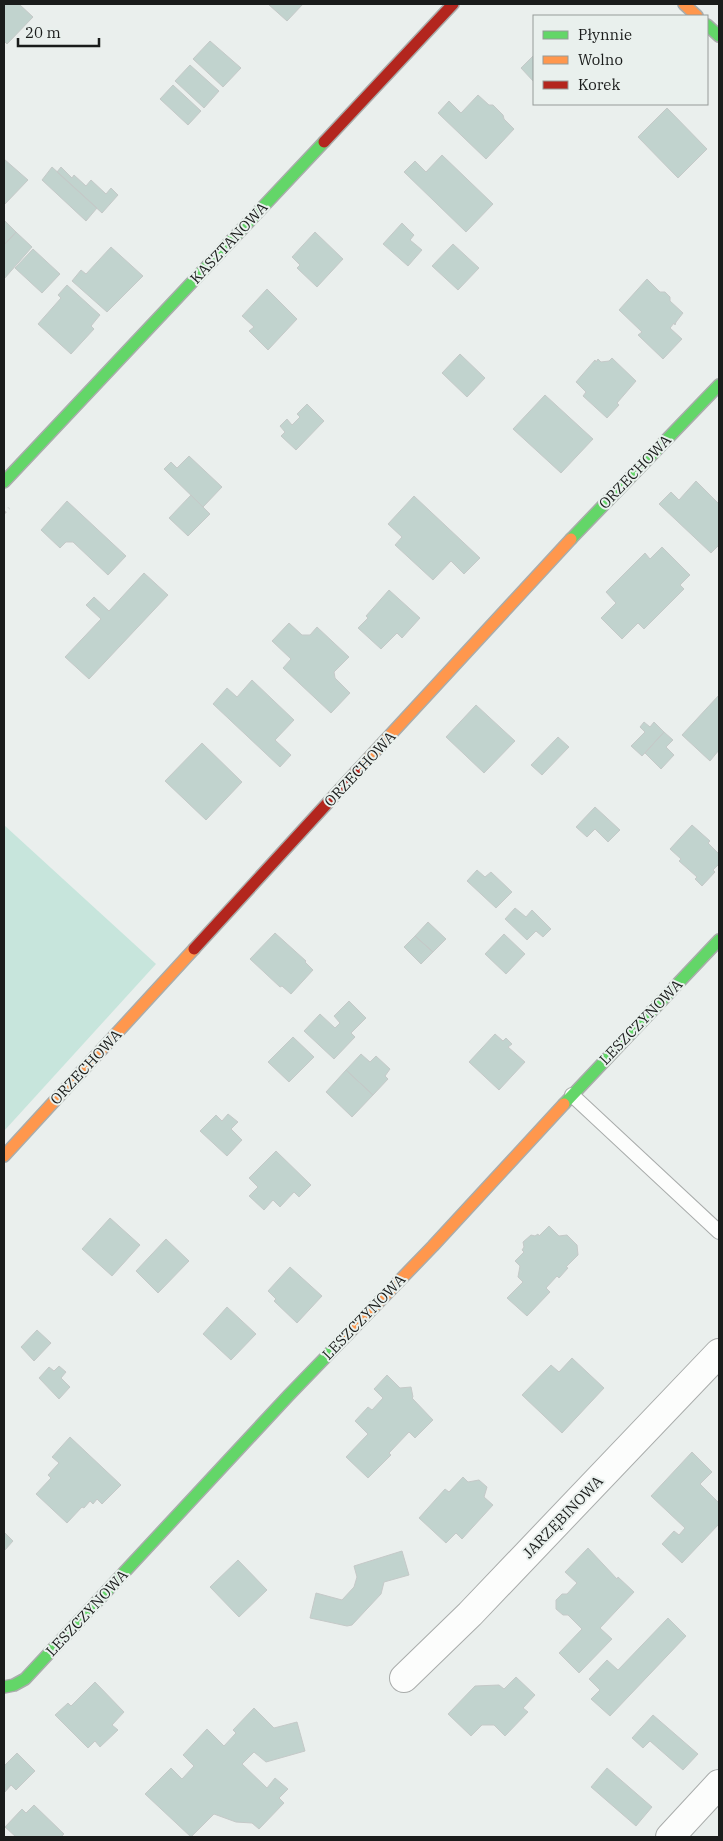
<svg xmlns="http://www.w3.org/2000/svg" width="723" height="1841" viewBox="0 0 723 1841" font-family="'IBM Plex Serif',serif">
  <rect width="100%" height="100%" fill="#eaefed"/>
  <path fill="#c7e5dc" d="M4,825L156,964L4,1131Z"/>
  <path fill="#c1d3ce" stroke="#c5c9c8" d="M4,4H19L33,17L7,44L4,41Z
    M268,4H303L287,21Z
    M210,41L241,68L223,87L193,59Z
    M534,55V82L521,68Z
    M190,65L219,91L204,108L175,81Z
    M173,85L201,111L188,125L160,99Z
    M478,95L489,105H493L503,115L504,119L514,129L486,159L438,113L449,101L461,113Z
    M667,108L707,149L678,178L638,137Z
    M442,155L493,204L466,232L404,172L415,161L426,172Z
    M4,159L28,180L4,205Z
    M52,167L97,208L86,221L42,180Z
    M61,167L72,178L74,175L86,186L91,180L106,194L111,188L118,195L102,213L57,172Z
    M4,220L16,232L4,245Z
    M402,223L414,235L410,240L422,250L408,266L383,244Z
    M16,232L32,247L4,279V245Z
    M315,232L343,259L317,287L297,268L300,265L292,257Z
    M453,244L479,268L458,290L432,266Z
    M111,247L143,276L107,312L72,281L81,270L86,274Z
    M33,249L60,274L42,293L15,268Z
    M647,279L660,292H665L670,297V301L683,313L676,322L675,325L674,323L670,328L682,339L663,359L638,335L642,332L619,310Z
    M67,285L100,315L91,326L94,329L71,354L38,324L61,298L58,295Z
    M267,289L297,319L268,350L249,331L254,327L242,316Z
    M460,354L485,378L467,397L442,373Z
    M612,358L636,381L617,403L619,405L607,418L583,396L586,392L576,382L595,360L596,362L598,359L601,362L609,361Z
    M545,395L593,439L561,473L513,429Z
    M307,404L324,421L296,450L281,436L285,432L280,426L287,419L292,425L300,417L297,414Z
    M189,456L222,487L203,507L164,469L171,462L177,468Z
    M696,481L719,504V545L711,553L659,504L671,492L679,500Z
    M191,495L210,514L188,536L169,518Z
    M414,496L480,558L464,574L451,561L433,580L395,545L402,537L388,524Z
    M67,501L126,556L108,575L73,542H66L60,548L41,530Z
    M662,547L690,575L680,585L684,589L644,629L638,623L622,639L601,618L616,603L606,592L645,553L650,559Z
    M144,573L168,595L89,679L65,657L101,619L86,605L94,597L109,611Z
    M389,590L420,618L402,638L397,633L381,649L358,628L368,618L366,616Z
    M289,623L302,635H310L317,627L349,657L334,672L335,678L350,693L331,713L283,668L291,659L272,641Z
    M252,680L294,720L275,740L291,755L280,767L213,704L227,688L237,697Z
    M719,695V750L710,761L682,735Z
    M476,705L515,741L484,773L446,737Z
    M644,722L650,727L654,722L664,732L642,756L631,746L645,732L640,727Z
    M664,732L673,740L666,747L674,755L661,769L645,753Z
    M558,737L569,747L542,775L531,765Z
    M202,743L242,782L206,820L165,781Z
    M595,807L620,830L608,842L595,829L587,837L576,827Z
    M692,825L710,841L708,843L719,854V864L713,870L715,872L702,886L695,879L697,877L679,861L681,859L670,849Z
    M477,870L485,877L491,872L512,892L496,908L467,881Z
    M515,908L526,917L532,910L551,929L543,937L536,931L527,940L505,919Z
    M428,922L446,939L433,952L415,936Z
    M275,933L306,961L305,962L313,970L291,994L282,986L280,987L250,959Z
    M504,934L525,954L506,974L485,954Z
    M415,936L433,952L421,964L404,947Z
    M349,1001L366,1018L351,1033L355,1037L334,1059L304,1031L320,1014L335,1028L340,1023L334,1016Z
    M495,1034L503,1041L506,1038L512,1044L508,1047L525,1062L499,1090L469,1062Z
    M293,1037L314,1057L289,1082L268,1062Z
    M361,1054L370,1062L376,1056L390,1069L385,1076L388,1079L373,1095L346,1070Z
    M346,1070L373,1095L352,1117L326,1092Z
    M228,1114L238,1122L231,1129L242,1140L227,1156L200,1131L216,1115L222,1121Z
    M276,1151L311,1185L299,1197L294,1192L280,1207L273,1200L264,1210L249,1196L258,1187L249,1178Z
    M110,1218L140,1245L112,1276L82,1249Z
    M549,1226L559,1236L567,1235L577,1245L578,1255L566,1267L568,1268L559,1278L557,1276L546,1288L550,1292L527,1316L507,1298L523,1282L518,1277L520,1266L515,1261L524,1252L522,1250L524,1247L523,1242L531,1235L535,1236L538,1234L539,1236Z
    M166,1239L189,1261L158,1293L136,1271Z
    M290,1267L322,1296L297,1323L274,1301L276,1299L268,1291Z
    M227,1307L256,1334L231,1360L203,1334Z
    M37,1330L51,1343L34,1361L21,1347Z
    M572,1358L604,1388L562,1433L522,1395L551,1365L559,1372Z
    M59,1366L66,1372L61,1378L70,1387L59,1399L39,1378L49,1367L54,1371Z
    M387,1375L400,1388L411,1387L413,1397L412,1398L433,1420L415,1438L409,1432L389,1453L391,1455L368,1478L346,1457L368,1434L355,1421L368,1407L372,1410L383,1398L374,1389Z
    M70,1437L121,1485L102,1504L97,1499L93,1504L90,1501L84,1508L82,1507L67,1523L36,1494L51,1478L48,1475L59,1463L52,1457Z
    M692,1452L712,1472L700,1484L719,1503V1524L682,1563L662,1544L674,1531L679,1535L685,1528L651,1496Z
    M463,1477L468,1482L479,1480L487,1487L484,1497L493,1505L462,1539L456,1533L446,1543L419,1518L445,1489L449,1492Z
    M4,1532L13,1541L4,1551Z
    M588,1548L617,1579L618,1577L634,1592L600,1628L612,1639L579,1673L559,1653L582,1629L568,1615H563L556,1609V1600L562,1594H567L577,1583L565,1572Z
    M402,1551L409,1575L384,1582L381,1594L352,1625L347,1626L310,1618L316,1593L342,1600L354,1587L357,1577L354,1566Z
    M238,1560L267,1590L239,1617L210,1587Z
    M668,1618L686,1636L610,1716L591,1699L600,1690L589,1679L607,1660L618,1670Z
    M516,1677L535,1695L523,1708L528,1712L505,1736L494,1725H482L471,1736L448,1714L475,1686L499,1685L504,1689Z
    M95,1682L124,1712L112,1725L118,1730L100,1747L95,1741L88,1748L55,1715L68,1703L71,1706Z
    M254,1708L274,1728L297,1722L305,1751L266,1762L254,1752L242,1764L267,1788L275,1778L288,1789L279,1798L284,1803L259,1829L252,1823L236,1822L214,1814L191,1837L145,1794L171,1768L182,1779L194,1766L183,1755L207,1729L224,1746L236,1733L233,1730Z
    M653,1715L698,1754L683,1770L650,1741L643,1748L632,1738Z
    M17,1753L35,1771L16,1790L11,1785L4,1793V1766Z
    M607,1768L652,1807L636,1826L591,1787Z
    M34,1805L64,1834L61,1837H16L5,1827L22,1809L26,1813Z"/>
  <g fill="none" stroke-linecap="round" stroke-linejoin="round">
    <g stroke="#a9acab" stroke-width="16">
      <path id="lane" d="M572,1095L719,1232"/>
    </g>
    <g stroke="#a9acab" stroke-width="30">
      <path id="street" d="M404,1678L470,1614L719,1353
        M670,1837L719,1784"/>
    </g>
    <g stroke="#a9acab" stroke-width="14">
      <path id="fast" d="M707,25L719,36
        M4,482L324,142
        M571,539L719,385
        M564,1104L719,940
        M4,1687L14,1685L25,1679L289,1395L347,1335"/>
    </g>
    <g stroke="#a9acab" stroke-width="14">
      <path id="slow" d="M684,4L697,16
        M356,772L571,539
        M4,1156L194,949
        M347,1335L433,1246L564,1104"/>
    </g>
    <g stroke="#a9acab" stroke-width="14">
      <path id="jam" d="M324,142L453,4
        M194,949L356,772"/>
    </g>
    <path stroke="#ccc" stroke-width="3" stroke-dasharray="2.5 4" stroke-linecap="butt" d="M4,513L9,508"/>
    <use href="#lane" stroke="#fcfdfc" stroke-width="14"/>
    <use href="#street" stroke="#fcfdfc" stroke-width="28"/>
    <use href="#fast" stroke="#63d668" stroke-width="11"/>
    <use href="#slow" stroke="#ff974d" stroke-width="11"/>
    <use href="#jam" stroke="#b3261e" stroke-width="11"/>
  </g>
  <g text-anchor="middle" stroke-width="4" stroke-linejoin="round" paint-order="stroke">
    <g font-size="15" fill="#1a1c1b" stroke="#e9f0ed">
      <text transform="translate(229 243) rotate(-47)" y="5">KASZTANOWA</text>
      <text transform="translate(635 472) rotate(-46)" y="5">ORZECHOWA</text>
      <text transform="translate(360 769) rotate(-47)" y="5">ORZECHOWA</text>
      <text transform="translate(641 1022) rotate(-46)" y="5">LESZCZYNOWA</text>
      <text transform="translate(86 1067) rotate(-47)" y="5">ORZECHOWA</text>
      <text transform="translate(364 1317) rotate(-46)" y="5">LESZCZYNOWA</text>
      <text transform="translate(563 1517) rotate(-46)" y="5">JARZĘBINOWA</text>
      <text transform="translate(87 1613) rotate(-47)" y="5">LESZCZYNOWA</text>
    </g>
  </g>
  <rect width="723" height="1841" fill="none" stroke="#1a1c1b" stroke-width="10"/>
  <rect x="533" y="15" width="175" height="90" fill="#e9f0ed" stroke="#969b99"/>
  <rect x="543" y="31" width="25" height="8" fill="#63d668" stroke="#969b99"/>
  <text x="578" y="40" font-size="15" fill="#1a1c1b">Płynnie</text>
  <rect x="543" y="56" width="25" height="8" fill="#ff974d" stroke="#969b99"/>
  <text x="578" y="65" font-size="15" fill="#1a1c1b">Wolno</text>
  <rect x="543" y="81" width="25" height="8" fill="#b3261e" stroke="#969b99"/>
  <text x="578" y="90" font-size="15" fill="#1a1c1b">Korek</text>
  <path d="M18 38v8h81v-8" fill="none" stroke="#1a1c1b" stroke-width="2.5"/>
  <text x="25" y="38" font-size="15" fill="#1a1c1b" stroke="#e9f0ed" stroke-width="4" paint-order="stroke">20 m</text>
</svg>
